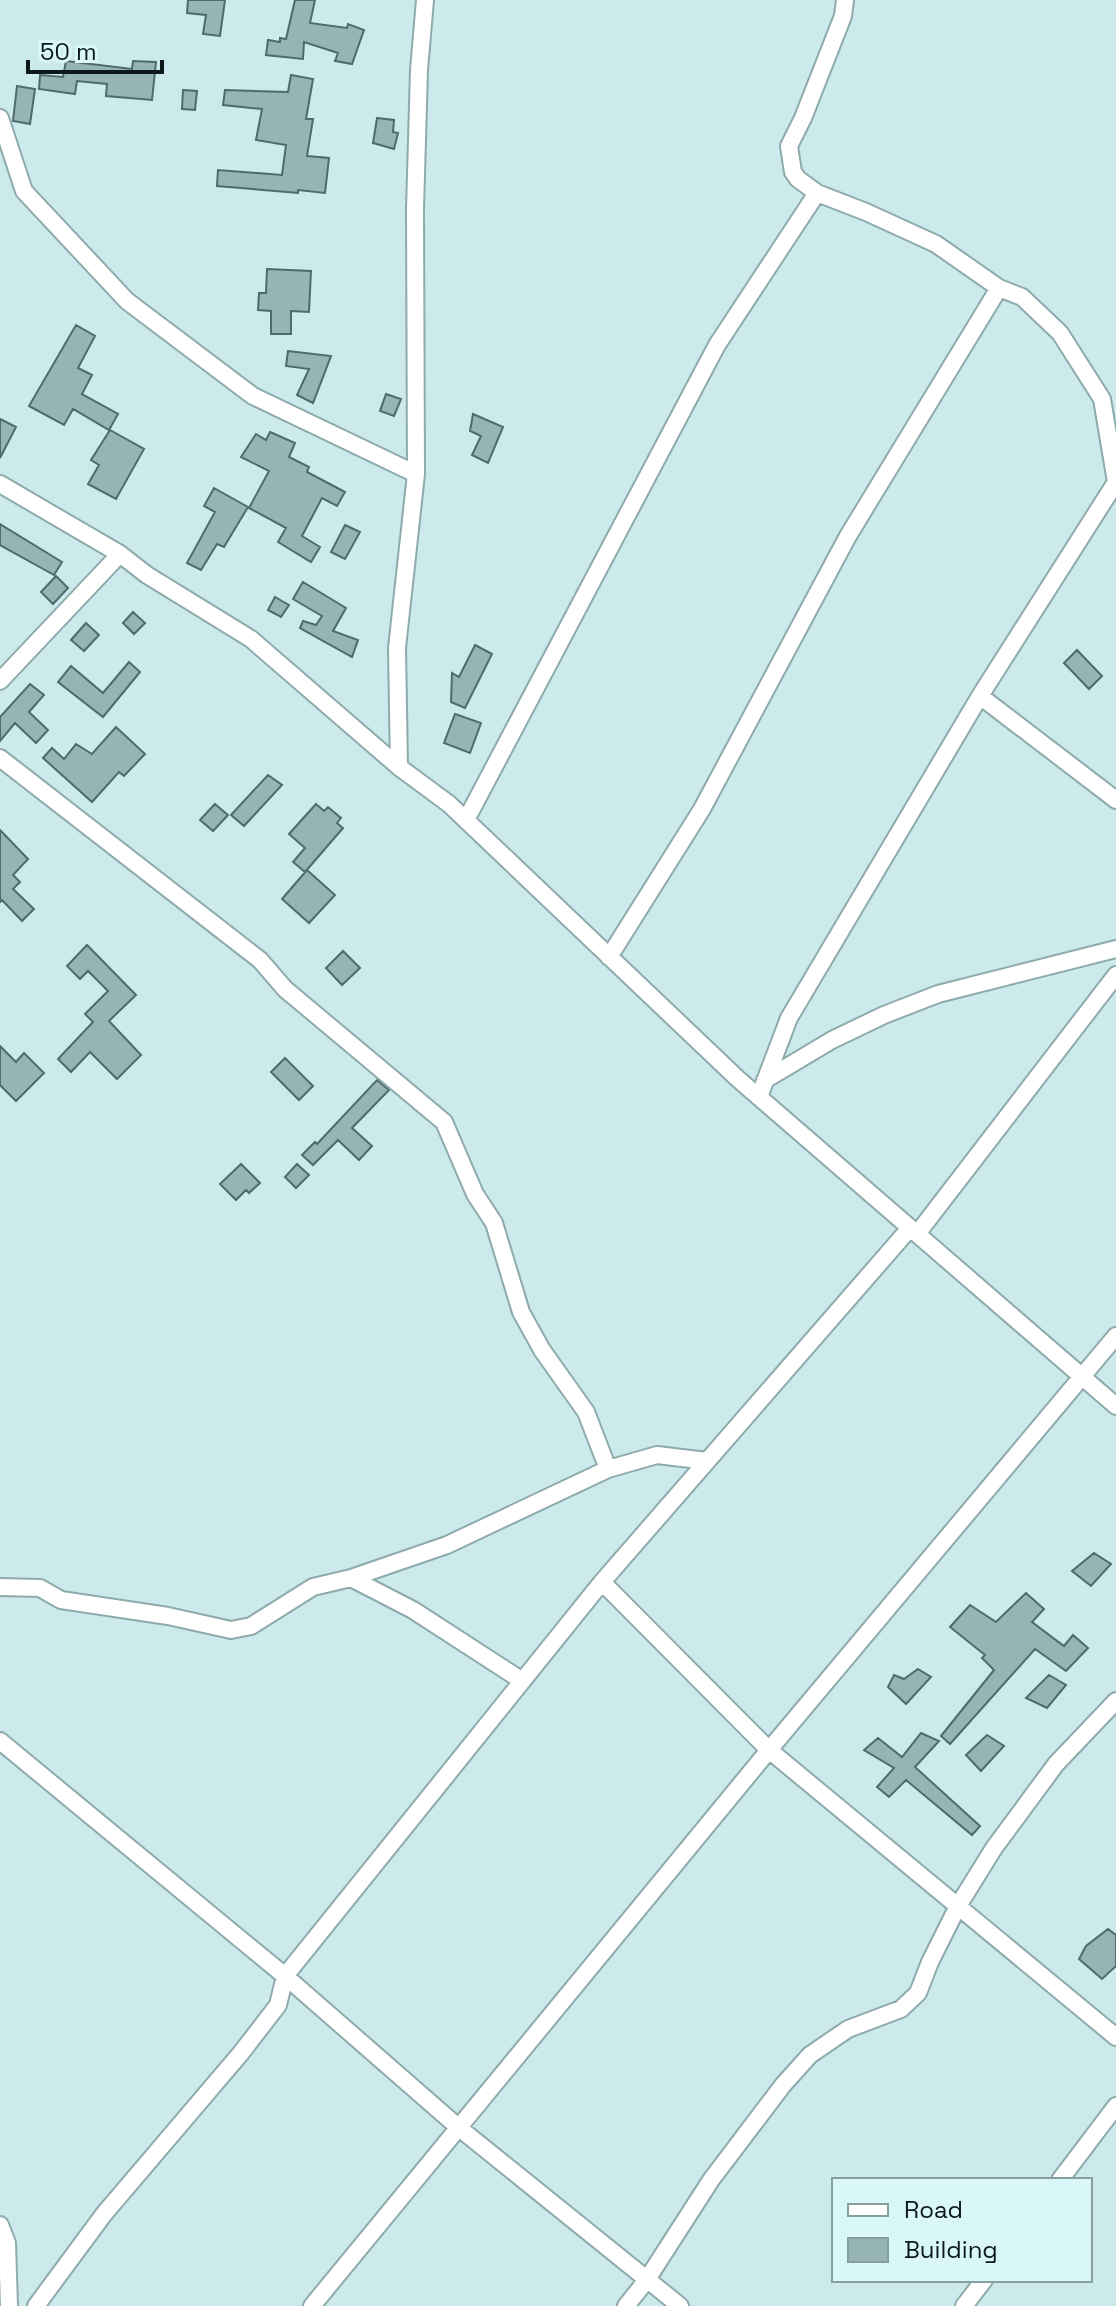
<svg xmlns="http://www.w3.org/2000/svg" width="1116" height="2306" viewBox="0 0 1116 2306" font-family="'Space Grotesk',sans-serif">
  <rect width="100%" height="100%" fill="#cceaeb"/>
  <path fill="#97b4b5" stroke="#4f6a6b" stroke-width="2" d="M188,0H225L220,36L203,34L206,15L187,13Z
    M295,0H315L310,23L347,28L348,24L364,30L352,64L335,61L338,53L304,42L303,59L266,55L268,40L280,42V38L286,39Z
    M66,61L132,69L133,61L156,62L152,100L106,96L107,84L77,81L75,94L39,89L40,75L63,77Z
    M291,75L313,79L306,119H313L307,156L329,158L325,193L298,190V193L217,186L218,170L282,175L286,145L256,140L262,109L223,105L225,90L288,92Z
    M17,86L35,89L30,124L13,121Z
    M183,90L197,91L195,110L182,109Z
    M377,118L394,120L393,132L398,133L394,149L373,143Z
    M267,269L311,271L309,312L291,311V334H271V311L258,310L259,293H266Z
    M76,325L95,336L78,368L92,375L82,394L118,414L109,430L73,409L64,425L29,406Z
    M288,351L331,356L313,403L297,395L309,369L286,366Z
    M386,394L401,399L394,416L380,411Z
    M473,414L503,427L488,463L472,455L481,436L470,431Z
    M0,419L16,427L0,458Z
    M110,430L144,449L116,499L88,484L99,465L91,460Z
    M270,432L295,443L289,457L309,467L307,472L345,492L337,506L322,498L302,536L320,547L311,562L278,542L286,528L249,508L269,471L241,457L256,434L266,440Z
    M214,488L248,507L224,547L217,544L201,570L187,563L215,512L204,506Z
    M0,524L62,562L54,575L0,545Z
    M345,525L360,532L345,559L331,552Z
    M56,576L68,588L53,604L41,592Z
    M303,582L346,608L333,631L358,640L352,657L300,628L303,621L316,625L322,616L293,599Z
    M275,597L289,605L281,617L268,610Z
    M133,612L145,623L134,634L123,623Z
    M86,623L99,635L84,651L71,640Z
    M475,645L492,654L465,708L451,702L452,673L459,677Z
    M1077,650L1102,676L1089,689L1064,663Z
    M129,662L140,672L103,717L58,682L71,666L103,693Z
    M30,684L44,695L29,712L48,730L36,743L15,723L0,741V717Z
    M455,714L481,723L470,753L444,743Z
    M116,727L145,754L124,776L119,772L92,802L43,758L52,748L64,759L76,744L92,754Z
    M268,775L282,785L244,826L231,815Z
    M215,804L228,815L213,831L200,820Z
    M316,804L324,811L328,807L341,818L337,823L343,828L305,872L293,862L305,848L289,834Z
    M0,830L28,859L13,875L20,882L13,889L34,909L22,921L2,900L0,902Z
    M307,870L335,895L309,923L282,899Z
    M87,945L136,995L109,1021L141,1055L117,1079L90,1052L71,1072L58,1059L93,1022L85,1014L108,991L88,971L80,979L67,966Z
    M343,951L360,968L342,985L326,968Z
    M0,1046L16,1062L24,1053L44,1073L16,1101L0,1085Z
    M285,1058L313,1086L299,1100L271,1072Z
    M377,1080L389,1090L352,1128L372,1146L359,1160L338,1140L313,1165L302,1155L315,1142L317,1144Z
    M241,1164L260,1183L249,1193L246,1190L236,1200L220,1184Z
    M297,1164L309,1175L296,1188L285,1177Z
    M1094,1553L1111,1564L1091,1586L1072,1571Z
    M1026,1593L1044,1609L1032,1622L1064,1646L1073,1635L1088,1648L1066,1671L1035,1649L950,1744L941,1736L994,1670L982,1658L985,1655L950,1627L970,1605L996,1622Z
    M918,1669L931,1677L906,1704L888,1687L894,1675L904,1679Z
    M1049,1675L1066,1685L1047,1708L1026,1698Z
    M921,1733L939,1741L915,1767L980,1826L972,1835L906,1780L889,1797L877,1787L894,1768L864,1750L878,1738L902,1757Z
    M987,1735L1004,1746L981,1771L966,1755Z
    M1108,1929L1116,1935V1966L1102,1979L1079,1959L1086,1946Z"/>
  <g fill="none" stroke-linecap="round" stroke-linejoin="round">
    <g stroke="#8eaaac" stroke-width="20">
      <path id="street" d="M0,118L24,191L127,301L253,396L416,474
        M817,193L798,179L793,172L789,146L803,118L843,16L845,0
        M0,484L120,554L147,575L251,639L399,767L449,804L738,1079L1116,1406
        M0,681L120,554
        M980,696L1116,800
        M0,758L260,960L285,989L444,1122L475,1194L494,1223L521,1312L542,1350L586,1412L608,1469
        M399,767L397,648L416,474L415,209L419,70L425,0
        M466,820L717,345L817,193L866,212L936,244L999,288L1022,297L1060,333L1102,399L1116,482
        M609,957L702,809L848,536L999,288
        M765,1080L832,1040L884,1015L938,994L1116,949
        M759,1097L789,1018L980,696L1116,482
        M917,1234L1116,975
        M351,1578L447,1545L608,1469L657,1455L707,1461
        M602,1582L769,1750L1116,2037
        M0,1587L40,1588L61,1600L168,1616L231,1630L251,1626L313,1587L351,1578L413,1610L521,1680
        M0,1741L285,1976L458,2127L680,2306
        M1060,2180L1116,2106
        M0,2225L7,2243L9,2306
        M36,2306L104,2214L241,2053L278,2005L285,1976L602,1582L910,1228
        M312,2306L769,1750L1116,1336
        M626,2306L646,2281L711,2180L783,2085L810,2055L848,2029L901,2009L918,1993L930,1962L958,1906L994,1848L1056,1764L1116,1701
        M964,2306L984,2280"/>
    </g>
    <use href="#street" stroke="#fff" stroke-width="16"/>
  </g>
  <rect x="832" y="2178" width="260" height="104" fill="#d9f7f9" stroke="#879e9f" stroke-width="2"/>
  <rect x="848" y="2204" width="40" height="12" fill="#ffffff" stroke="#879e9f" stroke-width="2"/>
  <text x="904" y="2218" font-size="24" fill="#0d1818">Road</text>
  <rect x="848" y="2238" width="40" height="24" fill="#97b4b5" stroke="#879e9f" stroke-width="2"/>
  <text x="904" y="2258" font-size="24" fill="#0d1818">Building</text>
  <path d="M28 60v12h134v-12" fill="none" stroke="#0d1818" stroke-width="4"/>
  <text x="40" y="60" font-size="24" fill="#0d1818" stroke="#d9f7f9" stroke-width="6" paint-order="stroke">50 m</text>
</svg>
